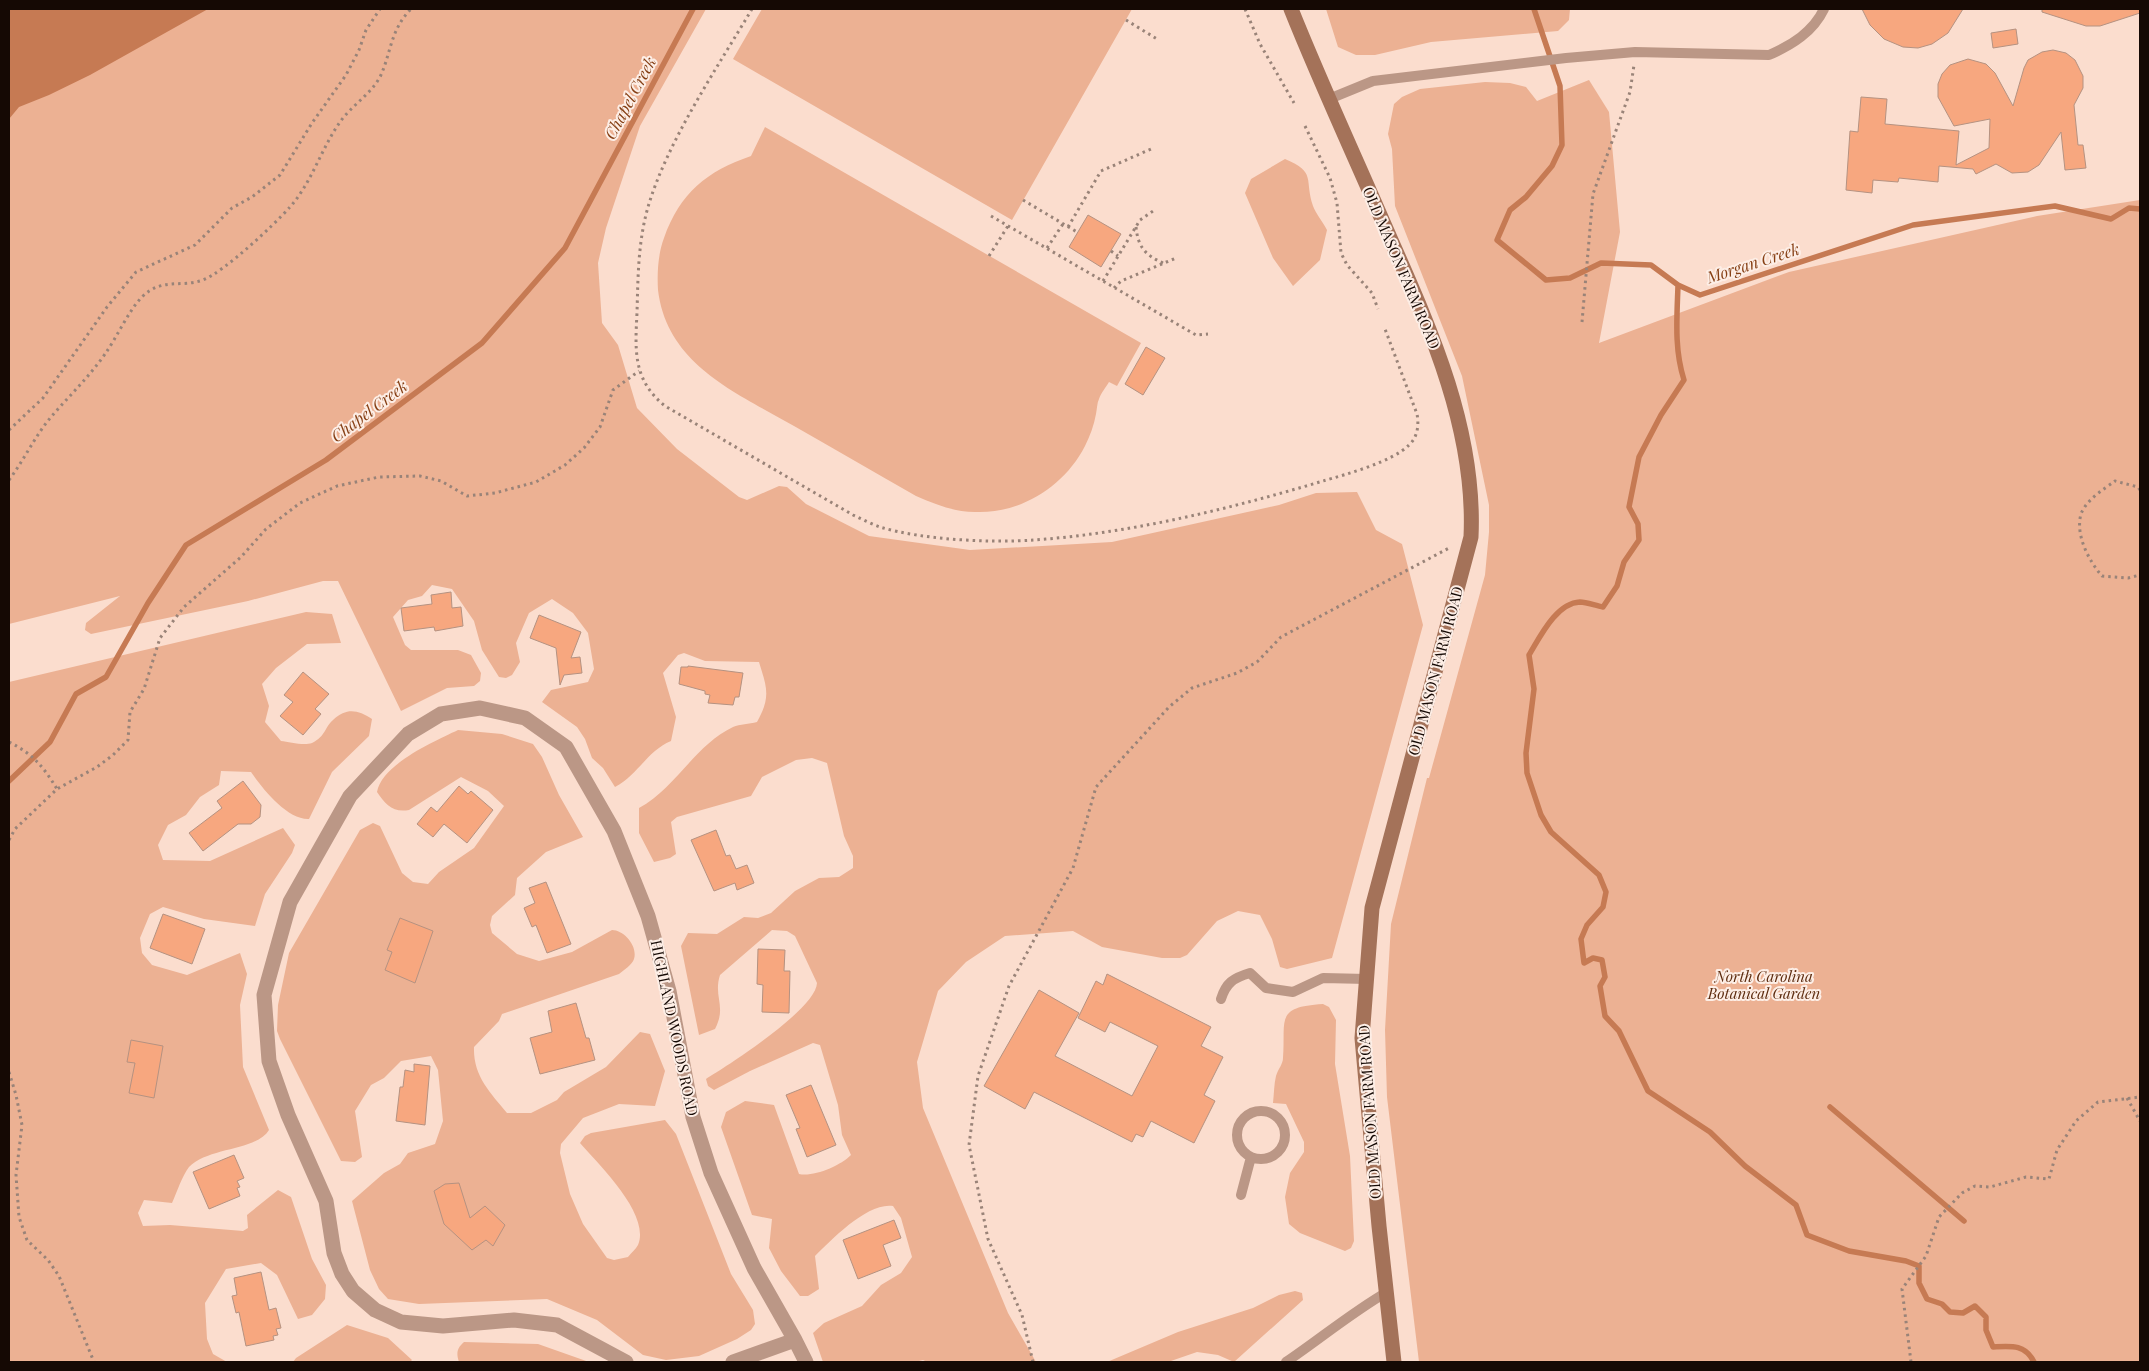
<svg xmlns="http://www.w3.org/2000/svg" width="2149" height="1371" viewBox="0 0 2149 1371" font-family="'Playfair Display',serif">
  <rect width="100%" height="100%" fill="#fbddce"/>
  <path fill="#ecb193" d="M9,9H706L640,126L606,228L598,263L602,323L618,345L637,408L677,449L739,497L747,500L779,486L787,487L806,504L869,536L970,550L1112,542L1279,505L1316,493L1357,492L1376,530L1402,544L1423,625L1332,958L1287,969L1280,967L1272,939L1260,915L1238,911L1217,921L1187,955L1180,958H1162L1102,947L1073,931L1005,936L966,962L938,991L917,1062L923,1108L1008,1313L1036,1362H927L923,1360L915,1362H823L813,1333L824,1323L862,1306L881,1285L901,1273L912,1257L901,1218L893,1206C868,1202 832,1239 815,1256L819,1289L808,1296H800L781,1271L769,1248L772,1219L752,1215L721,1127L726,1112L745,1101L774,1105L799,1174C814,1177 840,1166 851,1155L842,1135L838,1105L820,1045L813,1043L750,1071L714,1090L708,1086L706,1079C729,1065 816,1009 817,983L795,936L787,931L772,930L720,975C713,997 727,1006 715,1029L699,1035L681,946L688,933L717,934L744,917L758,918L771,913L795,891L819,878L839,877L853,868V856L844,836L827,763L812,758L796,760L762,777L751,796L677,817L671,822L676,854L670,858L654,862L639,833V808C675,789 695,745 733,727C740,724 749,724 757,722C771,697 767,688 759,662L705,661L684,653L678,655L663,673L676,717L671,741C647,751 638,775 615,787L603,768L592,758L585,739L577,727L542,702L551,690L588,682L594,669L588,633L573,613L552,599L529,613L516,643L520,662L512,675L506,678L499,677L482,650L474,621L452,589L432,585L422,596L408,600L393,617L405,645L411,650H458L471,655L481,673L480,681L474,686L447,688L401,711L338,581H323L248,601L91,634L85,630L86,623L120,596L9,624Z
    M762,9H1132L1012,220L733,59Z
    M1326,9H1570L1569,20L1558,31L1431,42L1375,55H1356L1338,47Z
    M1589,80L1609,112L1620,232L1599,343L1789,272L2037,216L2140,200V1362H1419L1387,1097L1385,1030L1391,924L1427,778H1429L1485,575L1489,532V505L1462,376L1395,206L1392,149L1388,134L1394,104L1402,97L1420,89L1485,82L1510,83L1526,87L1537,101Z
    M765,127L1141,343L1117,386L1109,382C1106,387 1101,393 1099,399C1097,403 1097,409 1096,414C1094,425 1090,436 1085,446C1064,487 1020,514 975,512C954,512 935,504 916,496C875,473 835,449 794,426C737,393 667,365 658,290C657,273 658,254 664,238C680,193 707,171 751,156Z
    M1285,159C1317,172 1304,180 1313,206C1316,214 1323,222 1327,230L1320,260L1293,286L1273,258L1245,193L1251,179Z
    M306,612L332,614L341,643L307,644L276,668L262,684L269,706L265,722L281,741C289,742 304,746 312,743C326,736 324,728 333,720C347,707 358,710 372,719L369,736L332,772L309,819C287,820 262,788 251,772L221,771L219,785L200,797L186,815L168,825L158,845L163,860L210,861L283,828L295,845L292,853L265,894L255,926L204,919L163,907L150,914L140,938L142,953L152,965L187,975L240,953L247,974L240,1005L243,1067L269,1130C256,1151 209,1147 189,1167C182,1176 177,1192 172,1203L144,1200L138,1213L143,1226L170,1225L243,1231L248,1228L247,1215L278,1190L291,1197L312,1259L326,1285L325,1299L312,1315L298,1319L277,1275L261,1263L226,1269L205,1303L207,1339L213,1354L227,1362H9V682Z
    M458,730L502,734L533,744L542,757L559,795L583,837L546,852L517,878L515,895L492,916L490,925L492,933L517,954L539,961L572,952L612,930C624,930 638,946 634,959C632,965 624,970 619,974L502,1014L499,1021L474,1047C473,1076 490,1092 507,1113H531L557,1100L564,1092L606,1067L640,1032L650,1034L665,1071L655,1106L619,1104L583,1118L561,1144L560,1153L570,1194L583,1224L607,1258L614,1260L628,1257C631,1253 636,1249 638,1245C651,1214 598,1164 580,1143L585,1136L591,1133L665,1120L676,1134L731,1274L753,1310L755,1324L751,1330L737,1339L699,1356L666,1360L643,1355L597,1320L547,1299L419,1304L388,1299L379,1289L370,1270L352,1201L384,1173L400,1164L408,1153L435,1144L443,1121L438,1070L431,1056L401,1061L384,1078L371,1085L355,1111L362,1157L355,1162L341,1161L280,1039L277,1031L278,1005L289,953L360,830L373,823L380,826L402,873L413,882L428,884L439,872L474,848L504,806L488,791L461,777L409,810C393,813 385,804 377,792C382,764 435,741 458,730Z
    M1323,1004L1329,1007L1336,1020L1335,1064L1350,1156L1354,1241L1351,1248L1345,1251L1300,1233L1289,1224L1285,1197L1290,1173L1304,1152V1142L1286,1104L1273,1103C1274,1094 1274,1084 1276,1076C1278,1069 1283,1064 1283,1058C1286,1020 1274,1007 1323,1004Z
    M1295,1291L1302,1293L1303,1300L1234,1362L1218,1355L1197,1352L1168,1362H1107L1178,1332L1253,1308L1279,1295Z
    M347,1325L388,1338L412,1360L410,1362H293L296,1358Z
    M464,1342L538,1344L589,1362H459C456,1353 457,1348 464,1342Z"/>
  <path fill="#c67a53" d="M9,9H208L90,75L49,95L19,107L9,119Z"/>
  <g fill="none" stroke-linecap="round" stroke-linejoin="round">
    <path stroke="#c67a53" stroke-width="5.5" d="M1534,9L1560,86L1562,145L1552,166L1526,197L1510,210L1497,240L1546,280L1570,278L1601,263L1651,265L1678,285L1700,295L1913,225L2055,206L2111,219L2129,208L2140,209
      M1678,285C1677,317 1674,349 1684,380L1661,415L1639,457L1629,507L1638,524L1639,540L1624,562L1617,586L1603,607C1596,606 1587,602 1580,602C1556,603 1540,637 1529,655L1534,689L1526,753L1527,773L1541,815L1551,832L1599,875L1606,892L1603,907L1587,925L1581,939L1584,963L1593,958L1602,960L1605,977L1600,986L1605,1016L1619,1031L1648,1091L1710,1132L1745,1166L1796,1205L1807,1235L1849,1251L1906,1261L1919,1266V1283L1927,1299L1942,1304L1950,1312L1963,1313L1975,1306L1986,1317V1330L1993,1347C2011,1346 2025,1344 2034,1362
      M9,781L50,742L76,694L106,677L148,603L186,545L326,460L482,343L565,248L693,9
      M1830,1107L1964,1221"/>
  </g>
  <path fill="#f7a77f" stroke="#b59281" d="M1862,9H1963L1948,33L1932,44L1918,48L1903,47L1884,39L1870,25Z
    M2042,9H2140V13L2100,26H2086L2042,12Z
    M2016,29L2018,44L1993,48L1991,33Z
    M2053,50L2066,53L2075,60L2083,76V88L2074,105L2078,145H2083L2086,168L2065,170L2061,132L2039,165L2028,172L2012,173L1996,164L1976,174L1973,169L1939,166L1938,182L1899,178L1898,182L1873,180L1872,193L1846,190L1850,131L1858,132L1861,97L1887,99L1885,124L1959,131L1956,165L1989,148L1990,119L1954,126L1938,97V84L1942,74L1950,65L1968,59L1986,64L1995,73L2013,106L2024,68L2028,60L2042,52Z
    M1088,215L1121,234L1101,267L1069,247Z
    M1146,347L1165,358L1143,395L1125,384Z
    M451,592L452,608L461,607L463,626L435,631L434,627L404,631L401,608L432,604L431,595Z
    M539,615L581,632L571,658L580,657L582,673L564,675L560,685L556,648L530,638Z
    M688,666L743,673L739,697H735L733,705L708,703L710,695L705,694V691L679,684L681,667H688Z
    M303,672L329,694L315,709L321,714L303,735L280,716L293,702L284,695Z
    M243,781L261,805L260,817L251,824H238L203,851L189,833L222,808L217,801Z
    M459,786L468,794L471,791L493,810L467,843L444,824L433,837L417,824L431,807L437,812Z
    M716,830L726,856L730,855L736,869L747,865L754,883L737,890L735,883L714,891L691,840Z
    M546,882L571,944L547,953L536,925L532,927L524,908L535,903L529,888Z
    M163,914L205,929L192,964L150,948Z
    M400,918L433,931L415,983L385,970L392,952L387,950Z
    M758,949L785,950L784,971H790L789,1013L762,1012L763,985L757,984Z
    M1107,974L1211,1027L1201,1046L1223,1057L1204,1095L1215,1101L1194,1143L1151,1121L1143,1137L1136,1134L1132,1142L1034,1092L1025,1109L984,1086L1039,990L1079,1013L1055,1056L1132,1096L1158,1046L1110,1022L1105,1032L1078,1018L1096,981L1103,985Z
    M576,1003L586,1038H589L595,1060L540,1074L530,1038L552,1032L548,1011Z
    M131,1040L163,1046L154,1098L129,1093L135,1063L127,1062Z
    M414,1064L430,1066L425,1125L396,1121L400,1087H403L405,1070L414,1072Z
    M811,1085L836,1145L807,1157L796,1129L800,1128L786,1095Z
    M234,1155L244,1178L237,1181L240,1187L237,1188L240,1196L209,1209L193,1172Z
    M459,1183L470,1218L485,1206L505,1225L493,1246L486,1240L472,1250L444,1224L434,1191L445,1184Z
    M894,1220L901,1238L883,1245L891,1266L858,1279L843,1240Z
    M261,1272L269,1310L276,1308L281,1328L276,1329L278,1335L273,1336L274,1340L246,1346L239,1312L236,1313L232,1296L237,1295L234,1278Z"/>
  <g fill="none" stroke-linecap="round" stroke-linejoin="round">
    <path stroke="#998378" stroke-width="3" stroke-dasharray="2.5 4" stroke-linecap="butt" d="M752,9C717,68 667,142 648,207C638,242 638,277 637,313C635,351 633,380 665,406L853,515C862,519 871,524 880,527C923,540 990,543 1034,540C1132,533 1229,509 1323,481C1347,474 1392,462 1409,445C1418,437 1419,424 1417,414L1385,329
      M1245,9L1260,44L1294,103
      M1126,20L1157,39
      M1305,126L1330,178L1337,203L1341,253L1347,265L1372,293L1378,309
      M1023,200L1077,232
      M991,216L1196,335L1208,334
      M1068,227L1101,171L1151,149
      M1136,227C1138,247 1145,255 1163,263
      M1047,248L1063,224
      M1111,251L1118,256
      M989,256L1008,226
      M1103,281L1140,220L1156,209
      M1114,288L1121,281L1176,258
      M1582,322L1593,194L1630,92L1634,65
      M9,430L43,398L107,307L136,272L195,245L232,208L252,197L280,175L312,123L346,75L359,50L366,30L380,9
      M9,480C24,460 35,436 51,417C69,396 89,377 105,354C117,337 129,310 142,297C162,277 181,288 203,280C225,271 273,226 290,207C312,182 321,149 340,122C351,106 370,95 380,77C391,54 390,30 411,9
      M2140,490L2138,487L2115,481C2104,489 2086,500 2081,514C2075,535 2089,561 2102,576L2128,578L2140,575
      M9,742C33,754 43,766 57,789
      M9,840L15,829L57,789L97,767L113,755L128,740L130,712L144,689L160,638L184,607L241,557L266,529L300,503L337,486L379,477L420,476L441,481L467,496L495,493L536,482L565,465L584,448L600,427L613,390L639,371
      M9,1072L16,1095L22,1125L16,1175L19,1217L27,1240L48,1260L59,1276L94,1362
      M2127,1098L2140,1121
      M1033,1362L1022,1315L988,1239L969,1145L978,1076L1009,986L1073,868L1096,787L1169,707L1192,688L1237,673L1257,662L1281,637L1451,547
      M1911,1362L1902,1289L1926,1256L1939,1217L1962,1193L1975,1186L1990,1187L2026,1177L2049,1179L2057,1150L2076,1121L2098,1102L2140,1097"/>
    <path stroke="#bb9786" stroke-width="10" d="M1329,99L1373,81L1566,58L1635,52L1769,55C1792,45 1813,32 1824,9
      M1221,999C1226,983 1233,978 1250,973L1266,988L1293,992L1323,978L1367,979
      M1237 1135a24 24 0 1 1 48 0a24 24 0 1 1-48 0Z
      M1241,1195L1251,1157
      M1286,1362C1320,1339 1351,1313 1387,1292"/>
    <path stroke="#bb9786" stroke-width="15" d="M795,1340L806,1362
      M626,1362L557,1325L514,1320L443,1326L401,1322L375,1310L353,1291L342,1274L334,1253L326,1201L288,1115L269,1061L264,995L290,902L350,796L408,734L441,714L480,708L525,718L566,747L614,831L648,916L669,991L693,1117L711,1173L754,1268L795,1340L733,1362"/>
    <path stroke="#a47259" stroke-width="15" d="M1291,9C1321,84 1355,157 1387,231C1430,328 1476,429 1471,537L1372,908L1362,1038L1379,1226L1394,1362"/>
  </g>
  <g text-anchor="middle" stroke-width="4" stroke-linejoin="round" paint-order="stroke">
    <g font-size="15" fill="#150904" stroke="#fdeee6">
      <text transform="translate(1401 268) rotate(67)" y="5">OLD MASON FARM ROAD</text>
      <text transform="translate(1436 671) rotate(-75)" y="5">OLD MASON FARM ROAD</text>
      <text transform="translate(674 1028) rotate(78)" y="5">HIGHLAND WOODS ROAD</text>
      <text transform="translate(1370 1112) rotate(-94)" y="5">OLD MASON FARM ROAD</text>
    </g>
    <g font-size="15" font-style="italic" fill="#5d2b0e" stroke="#fdeee6">
      <text x="1764" y="982">North Carolina<tspan x="1764" dy="17">Botanical Garden</tspan></text>
    </g>
    <g font-size="16" font-style="italic" fill="#863f14" stroke="#fdeee6">
      <text transform="translate(630 98) rotate(-62)" y="6">Chapel Creek</text>
      <text transform="translate(1753 263) rotate(-18)" y="6">Morgan Creek</text>
      <text transform="translate(369 411) rotate(-37)" y="6">Chapel Creek</text>
    </g>
  </g>
  <rect width="2149" height="1371" fill="none" stroke="#150904" stroke-width="20"/>
</svg>
